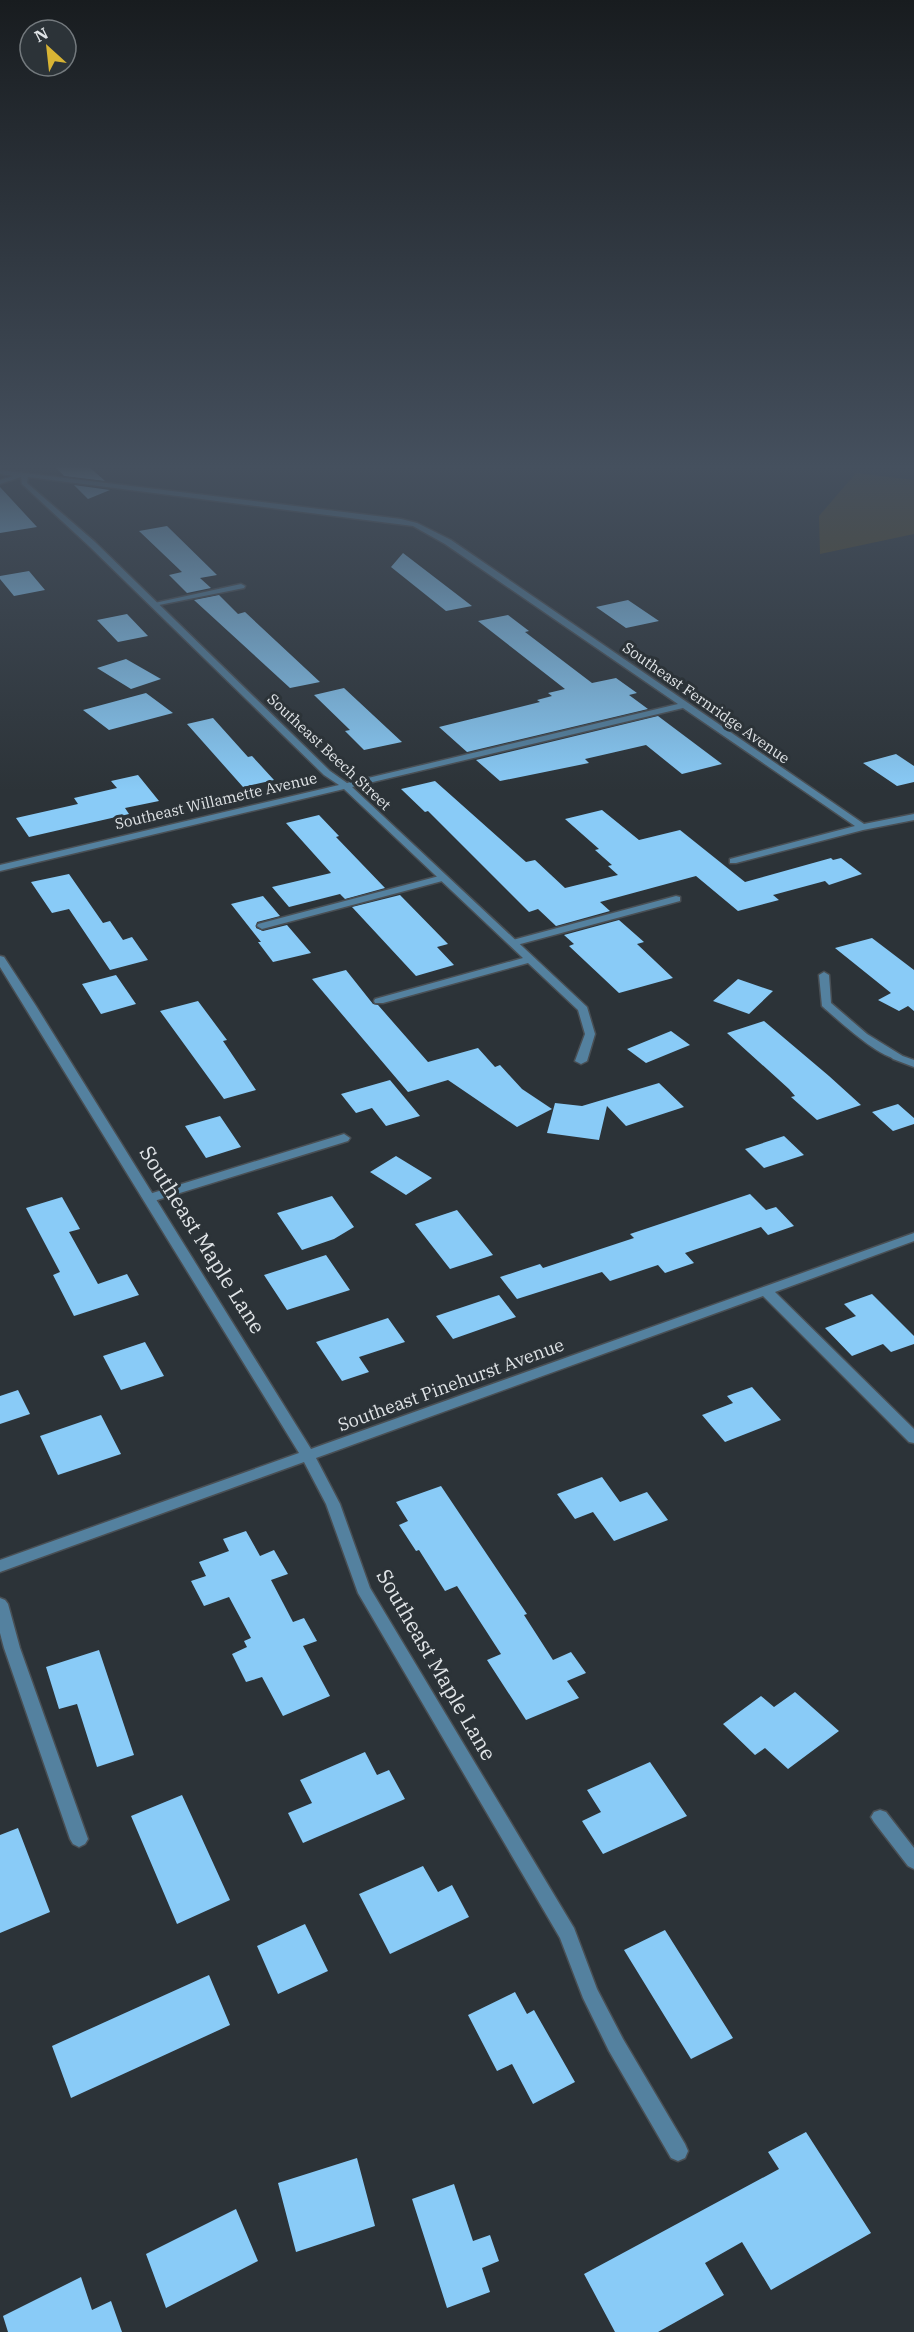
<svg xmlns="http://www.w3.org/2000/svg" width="914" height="2332" viewBox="0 0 914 2332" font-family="'IBM Plex Serif',serif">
  <rect width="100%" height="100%" fill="#2c3338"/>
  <path fill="#534723" d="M856,473L914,480V534L820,554L819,516Z"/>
  <path fill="#89cbf7" d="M53,464H86L105,481L64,476Z
    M74,485L110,490L88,499Z
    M0,487L37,527L0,533Z
    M167,526L217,575L200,578L211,588L187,593L169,575L182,572L139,531Z
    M403,553L472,606L446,611L391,567Z
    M29,571L45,590L14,596L0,579V576Z
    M219,595L238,614L245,612L320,682L290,688L194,600Z
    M628,600L659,621L626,628L596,607Z
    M127,614L148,636L118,642L97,620Z
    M508,615L529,631L525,632L592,683L616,678L637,693L629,695L648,709L467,752L439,727L540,702L537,700L552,696L548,693L565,689L478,621Z
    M126,659L161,679L131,689L97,668Z
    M344,688L402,742L364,750L345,731L350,730L314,695Z
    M146,693L173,713L109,730L83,710Z
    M658,716L722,764L682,774L646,745L585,759L589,763L500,781L476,760Z
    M213,718L248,757L252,756L274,780L243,787L187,724Z
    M896,754L914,766V782L897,786L863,763Z
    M138,775L159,801L125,808L129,814L29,837L16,818L78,804L74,798L117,788L111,781Z
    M435,781L526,862L535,860L565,888L618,875L608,866L612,865L595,850L599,849L565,819L602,810L639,840L680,830L745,882L831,858L833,860L841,858L862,874L829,885L825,881L773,895L779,900L738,911L696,876L600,902L610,911L556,926L538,909L529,912L428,811L425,812L401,789Z
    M319,815L339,836L336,837L385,888L345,899L340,894L289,907L272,887L331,873L286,823Z
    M69,874L103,923L110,921L123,940L132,937L148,960L110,970L69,909L52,913L31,882Z
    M400,895L448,944L437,947L454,965L416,976L352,907Z
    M263,896L280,916L257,922L256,928L263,931L287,925L311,953L273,962L258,942H261L231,904Z
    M619,920L644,942L637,944L673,978L619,993L569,946L574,944L564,935Z
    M872,938L914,970V1011L908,1006L899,1011L878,1000L891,993L835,948Z
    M346,970L373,1004L378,1005L428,1062L478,1048L495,1067L500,1065L522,1089L552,1109L517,1127L448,1080L408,1092L312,979Z
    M116,975L136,1004L101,1014L82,984Z
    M738,979L773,991L749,1014L713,1001Z
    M198,1001L227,1040L223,1041L256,1090L224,1099L160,1011Z
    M764,1021L829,1076L861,1105L817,1120L791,1097L795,1096L789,1089L727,1033Z
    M671,1031L690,1045L646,1063L627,1049Z
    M390,1080L420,1116L386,1126L372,1108L356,1113L341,1094Z
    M659,1083L684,1107L626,1126L607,1106L599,1140L547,1133L555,1103L582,1106Z
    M898,1104L914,1118V1124L893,1131L872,1112Z
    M220,1116L241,1147L206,1158L185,1126Z
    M784,1136L804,1155L764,1168L745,1149Z
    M396,1156L432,1178L406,1195L370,1172Z
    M750,1194L766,1210L776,1207L794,1226L768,1235L761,1227L685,1253L694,1263L665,1273L658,1265L610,1281L602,1272L517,1299L500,1277L540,1264L543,1268L634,1238L630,1234Z
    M332,1196L354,1227L334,1239L302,1250L277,1213Z
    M62,1197L80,1229L69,1232L98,1284L127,1274L139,1295L74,1316L53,1275L60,1272L26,1208Z
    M457,1210L493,1255L450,1269L415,1224Z
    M326,1255L350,1290L287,1310L264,1275Z
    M872,1294L914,1336V1344L891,1352L883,1344L852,1356L825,1328L856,1316L844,1304Z
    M499,1295L516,1317L453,1339L436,1316Z
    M388,1318L405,1342L359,1357L369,1372L342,1381L316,1342Z
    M145,1342L164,1376L121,1390L103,1356Z
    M752,1387L781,1420L725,1442L702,1415L733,1403L727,1396Z
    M18,1390L30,1414L0,1424V1396Z
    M101,1415L121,1454L58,1475L40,1436Z
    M602,1477L620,1502L647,1492L668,1520L614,1541L593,1512L575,1519L557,1494Z
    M441,1486L527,1614L524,1615L553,1660L571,1652L586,1673L567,1681L579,1698L526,1720L487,1660L501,1654L457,1586L445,1591L419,1550L416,1551L399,1525L408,1521L396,1502Z
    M246,1531L260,1556L274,1550L288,1574L271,1580L293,1622L304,1618L317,1641L303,1646L330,1696L283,1716L262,1677L246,1682L232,1654L247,1647L244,1641L251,1638L229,1597L204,1606L191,1581L206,1576L199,1562L229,1551L223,1539Z
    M99,1650L134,1755L97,1767L77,1704L59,1709L46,1667Z
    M795,1692L839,1731L788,1769L765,1748L755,1755L723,1724L761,1696L774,1707Z
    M365,1752L377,1775L389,1770L405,1799L303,1843L288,1813L312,1803L300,1780Z
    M650,1762L687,1816L603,1854L582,1821L601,1812L587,1790Z
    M182,1795L230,1900L177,1924L131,1816Z
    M18,1828L50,1912L0,1933V1835Z
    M423,1866L438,1892L452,1885L469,1917L390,1954L359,1894Z
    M305,1924L328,1971L278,1994L257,1946Z
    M665,1930L733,2038L691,2059L624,1950Z
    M209,1975L230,2025L71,2098L52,2046Z
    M515,1992L527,2014L534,2010L575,2082L533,2104L512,2064L497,2071L468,2015Z
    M806,2132L871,2233L771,2290L742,2242L705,2263L724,2295L658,2332H615L584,2274L779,2169L768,2152Z
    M357,2158L375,2226L296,2252L278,2183Z
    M454,2184L473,2241L490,2235L499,2261L482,2268L490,2292L447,2308L412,2199Z
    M236,2209L258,2261L166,2308L146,2254Z
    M81,2277L92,2310L111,2301L122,2332H8L3,2316Z"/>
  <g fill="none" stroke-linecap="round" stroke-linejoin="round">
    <g stroke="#494f54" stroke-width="3">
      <path id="lane" d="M241,584L245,586L244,588L154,606L150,604Z
        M443,875L446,876V880L262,929L257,926L258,924Z
        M676,896L680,897V901L513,946L508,943L509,941Z
        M824,972L829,975L831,1003L867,1034L901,1055L903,1057L901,1059C883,1062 837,1019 822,1006L819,975Z
        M344,1134L350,1138L348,1141L154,1201H146L144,1198L146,1195Z
        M0,1598L5,1600L8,1604L20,1648L88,1839L85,1844L79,1847L73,1844L70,1839L4,1648L0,1633Z
        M880,1810L886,1812L914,1848V1869L908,1866L874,1822L871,1817L874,1812Z"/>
    </g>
    <g stroke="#494f54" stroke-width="3">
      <path id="street" d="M0,470L401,519L417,523L451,540L864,824L914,814V820L863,830L736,863H730V859L855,826L683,708L352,787L587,1007L595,1034L587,1061L581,1064L575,1061L585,1034L578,1010L528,963L383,1003H375L374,1001L375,999L523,958L344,789L0,871V865L339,785L324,775L89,546L22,484L21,477L0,484V480L13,476L0,474ZM28,477L413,526L445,544L678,704L347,783L330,771L95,542L27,483Z
        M0,956L4,957L36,1006L311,1449L914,1233V1241L775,1292L914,1429V1443L909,1442L763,1296L316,1458L340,1504L370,1588L574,1928L597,1989L623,2039L685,2144L688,2151L685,2158L678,2161L671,2158L609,2051L583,1998L560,1938L358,1593L326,1504L304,1462L0,1572V1560L299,1453L0,967Z
        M897,1054L914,1060V1067L893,1059L891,1057Z"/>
    </g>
    <use href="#lane" fill="#54819f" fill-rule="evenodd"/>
    <use href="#street" fill="#54819f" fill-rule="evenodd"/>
  </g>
  <linearGradient id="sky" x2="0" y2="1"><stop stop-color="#181c1f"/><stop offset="0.59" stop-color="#45505e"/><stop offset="1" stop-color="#45505e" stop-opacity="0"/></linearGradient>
  <rect width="914" height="791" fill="url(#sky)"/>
  <g text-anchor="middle" stroke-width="6" stroke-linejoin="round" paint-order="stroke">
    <g font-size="15" fill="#e0e4e7" stroke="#2c3338">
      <text transform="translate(706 703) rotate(35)" y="5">Southeast Fernridge Avenue</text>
      <text transform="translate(329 752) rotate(43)" y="5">Southeast Beech Street</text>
      <text transform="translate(216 801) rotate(-13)" y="5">Southeast Willamette Avenue</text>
    </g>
    <g font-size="18" fill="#e0e4e7" stroke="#2c3338">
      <text transform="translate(451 1385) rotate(-20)" y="6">Southeast Pinehurst Avenue</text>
    </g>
    <g font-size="21" fill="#e0e4e7" stroke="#2c3338">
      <text transform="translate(202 1240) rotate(58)" y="7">Southeast Maple Lane</text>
      <text transform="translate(436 1665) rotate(60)" y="7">Southeast Maple Lane</text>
    </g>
  </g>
  <g transform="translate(48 48) rotate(333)"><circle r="28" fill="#2c3338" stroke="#747a7e" stroke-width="1.5"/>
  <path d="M0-4.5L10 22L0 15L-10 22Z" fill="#d8b434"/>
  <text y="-9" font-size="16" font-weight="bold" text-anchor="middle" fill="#e0e4e7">N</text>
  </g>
</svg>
